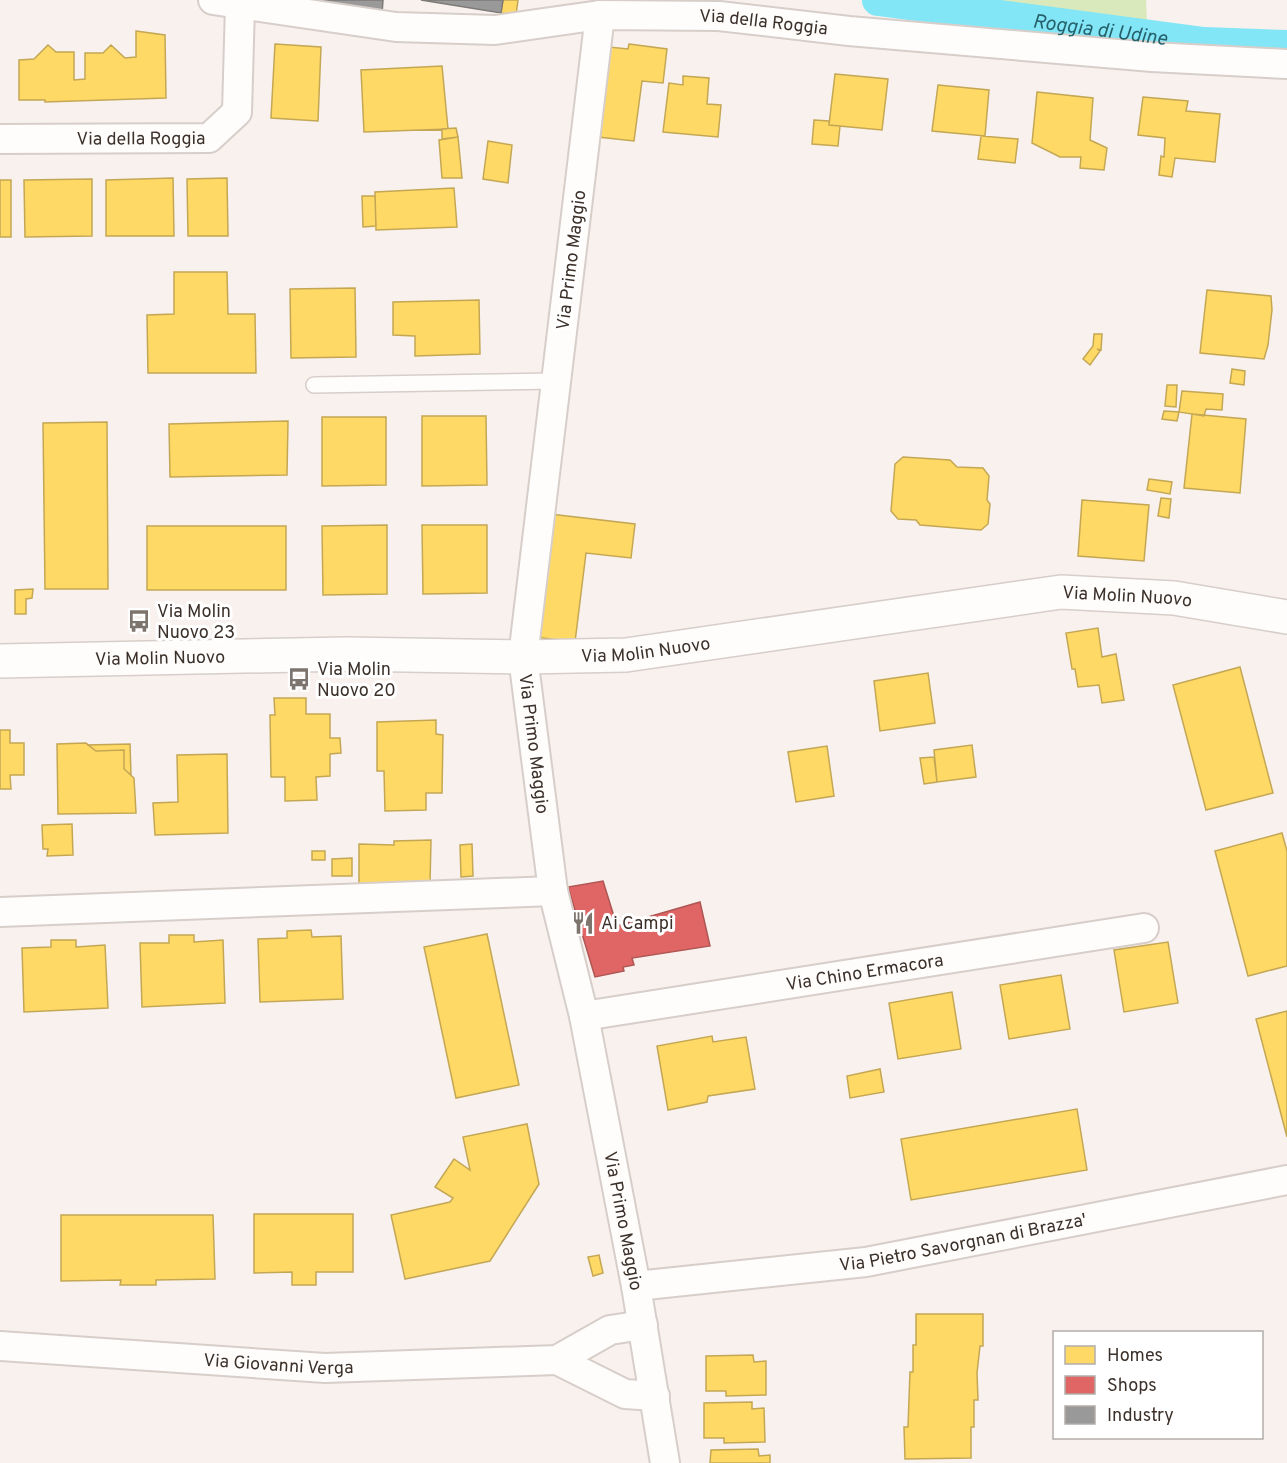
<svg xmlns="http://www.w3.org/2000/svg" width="1287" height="1463" viewBox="0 0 1287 1463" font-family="Overpass,sans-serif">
  <rect width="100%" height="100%" fill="#f8f1ed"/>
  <path fill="#dae9bc" d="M974,0H1146L1147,20Z"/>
  <path fill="#ffd966" stroke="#c4a754" stroke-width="1.5" d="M503,0H518L516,15L501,13Z
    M136,31L165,35L166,98L45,102V100H19V60L34,59L48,45L56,52H74V80L85,79V53H103L111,45L125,58L136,57Z
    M275,44L321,47L318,121L271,118Z
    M629,44L667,49L663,83L642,81L634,141L598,137L609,47L628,49Z
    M442,66L448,129L364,132L361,70Z
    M835,74L888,79L882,130L829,125Z
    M683,76L709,78L707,104L721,105L718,137L663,132L669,83L683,85Z
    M938,85L989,90L985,136L932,131Z
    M1037,92L1093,98L1090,140L1107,148L1104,170L1080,168L1081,157H1060L1032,143Z
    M1143,97L1188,101L1186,111L1220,114L1215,162L1175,158L1172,177L1159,175L1161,156L1164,157L1165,138L1138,135Z
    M814,120L829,121V125L840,126L838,146L812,144Z
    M456,128L458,137L442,139V129Z
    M981,136L1018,139L1015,163L978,159Z
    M458,137L462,178H442L439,140Z
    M488,141L512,145L508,183L483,179Z
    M173,178L174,236H106V180Z
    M227,178L228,236H188L187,179Z
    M92,179V236L25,237L24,180Z
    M0,180H11V237H0Z
    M454,188L457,227L376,230L375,192Z
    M362,196H375L376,226L363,227Z
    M174,272H227L228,314H255L256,373H148L147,315L174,314Z
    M355,288L356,357L291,358L290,289Z
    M1207,290L1271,296L1272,310L1268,345L1264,359L1200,353Z
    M479,300L480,354L415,356V336L393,335V302Z
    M1094,334H1102L1101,350L1097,349L1100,351L1090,365L1083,359L1093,346Z
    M1232,369L1245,371L1244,385L1230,383Z
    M1167,385H1177L1176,407L1165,406Z
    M1182,391L1223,394L1222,410L1206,409L1204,416L1179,412Z
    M1164,411L1179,412L1177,421L1162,419Z
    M1192,414L1246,419L1240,493L1184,488Z
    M422,416H486L487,485L422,486Z
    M322,417H386V485L322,486Z
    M288,421L287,475L170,477L169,424Z
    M107,422L108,589H45L43,423Z
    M903,457L950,460L957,467L983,468L989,476L987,500L990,504L988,524L981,530L920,525L916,520L898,519L891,511L895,464Z
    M1149,479L1172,482L1170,494L1147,490Z
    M1161,498L1171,499L1169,518L1158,516Z
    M1082,500L1149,505L1144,561L1078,556Z
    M550,514L635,524L631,558L586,553L575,642L535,637Z
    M387,525V594L323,595L322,526Z
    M422,525H487V593L423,594Z
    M147,526H286V590H147Z
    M33,589L32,598L26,599V614H15V590Z
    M1098,628L1102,657L1116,654L1124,700L1102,703L1099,685L1078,687L1075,669H1072L1066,633Z
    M1240,667L1273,793L1206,810L1173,685Z
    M928,673L935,723L880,731L874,681Z
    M274,698H306V714H330V738H340L341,753L330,754V776L316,777L317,800L285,801V777H271L270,715H275Z
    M436,720V734L443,735L442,793H426V810L385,811L384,771H377V722Z
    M0,730H10V743H24V775H10L11,789H0Z
    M86,743L96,751L124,750V769L134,778L136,813L58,814L57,744Z
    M130,744L131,775L124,769V750L96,751L88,745Z
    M972,745L976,777L937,782L934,750Z
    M827,746L834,796L796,802L788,752Z
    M227,754L228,833L155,835L153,803L178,802L177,755Z
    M934,757L937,782L924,784L920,758Z
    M72,824L73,855L47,856L48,849H43L42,825Z
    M1282,833L1287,851V966L1248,976L1215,851Z
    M431,840L430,884L359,887V844L394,845V841Z
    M472,844L473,876L461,877L460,845Z
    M312,851H325V860H312Z
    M352,858V876H332V859Z
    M311,930L312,937L341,936L343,999L260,1002L258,939L287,938V931Z
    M487,934L519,1085L456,1098L424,947Z
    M169,935H194V942L223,940L225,1003L142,1007L140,943H169Z
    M51,940H76V947L105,945L108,1008L24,1012L22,948L51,947Z
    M1168,942L1178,1003L1124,1012L1114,950Z
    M1061,975L1070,1029L1009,1039L1000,985Z
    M952,992L961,1049L898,1059L889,1003Z
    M1287,1011V1137L1256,1019Z
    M712,1036L713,1042L746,1037L755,1089L708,1096L707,1102L668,1110L657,1046Z
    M880,1069L884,1092L850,1098L847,1076Z
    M1077,1109L1087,1170L911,1200L901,1139Z
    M527,1124L539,1184L490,1261L405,1279L391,1215L450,1202L453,1198L435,1187L454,1159L470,1170L463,1137Z
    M254,1214H353V1272H316V1285H292V1272L254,1273Z
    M61,1215H213L215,1279L156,1280V1285H120L121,1280L61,1281Z
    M599,1255L603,1273L593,1276L588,1257Z
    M916,1314H983V1346H980L977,1373L978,1400H974V1427H971V1458L905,1459L904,1427H908L910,1372H913V1345H916Z
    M753,1355L754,1362L766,1361V1395L726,1396V1391H706V1356Z
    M752,1402V1409L764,1408L765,1442L724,1443V1438H704V1403Z
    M758,1449L759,1456L770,1455V1463H710L711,1450Z"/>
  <path fill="#e06666" stroke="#af5654" stroke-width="1.5" d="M603,881L617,926L700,902L710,946L632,958L634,965L623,967L624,971L595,977L568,887Z"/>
  <path fill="#999" stroke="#7d7a78" stroke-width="1.5" d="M290,0H383L382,14Z
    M421,0H503L501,13Z"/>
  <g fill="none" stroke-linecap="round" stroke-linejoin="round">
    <path stroke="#82e6f6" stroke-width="32" id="s1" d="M878,0L1204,43L1287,46"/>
    <g stroke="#d7cec9" stroke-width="18">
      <path id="service" d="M314,385L556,381"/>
    </g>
    <g stroke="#d7cec9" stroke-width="32">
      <g id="minor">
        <path id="s2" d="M213,0L396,27L495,30L600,15L719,16L849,31L1152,57L1287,64"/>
        <path id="s3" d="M600,15L523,657L553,891L584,1016L636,1286L665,1463"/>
        <path id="s4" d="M0,139L209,138L237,112L240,5"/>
        <path d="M0,912L553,891"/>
        <path id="s5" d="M584,1016L1144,928"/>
        <path id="s6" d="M636,1286L866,1262L1287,1180"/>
        <path id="s7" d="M0,1346L325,1368L557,1360L610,1330L643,1325"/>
        <path d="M557,1360L625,1394L655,1396"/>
      </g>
    </g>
    <g stroke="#d7cec9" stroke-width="36">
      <g id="secondary">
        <path id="s8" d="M0,661L347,654L523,657L626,655L1061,592L1174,598L1287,617"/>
      </g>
    </g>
    <use href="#service" stroke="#fefdfc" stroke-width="15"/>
    <use href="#minor" stroke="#fefdfc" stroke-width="28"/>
    <use href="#secondary" stroke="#fefdfc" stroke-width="33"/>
  </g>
  <defs>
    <g id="bus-bare" transform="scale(1.8)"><path d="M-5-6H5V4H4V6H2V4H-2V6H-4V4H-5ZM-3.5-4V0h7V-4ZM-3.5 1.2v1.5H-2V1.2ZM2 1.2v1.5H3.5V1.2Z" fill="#7e746e" stroke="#fff" stroke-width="2.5" paint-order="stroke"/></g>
    <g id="restaurant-bare" transform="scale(1.8)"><path d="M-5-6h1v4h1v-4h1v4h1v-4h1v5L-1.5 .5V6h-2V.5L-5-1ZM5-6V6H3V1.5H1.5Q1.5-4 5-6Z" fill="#7e746e" stroke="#fff" stroke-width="2.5" paint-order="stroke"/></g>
  </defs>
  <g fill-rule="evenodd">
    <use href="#bus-bare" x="139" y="621"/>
    <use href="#bus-bare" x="299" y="679"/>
    <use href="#restaurant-bare" x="583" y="923"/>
  </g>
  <g text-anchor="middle" stroke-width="6" stroke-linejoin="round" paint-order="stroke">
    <g font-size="18" fill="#3c312a" stroke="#fff">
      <text dy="6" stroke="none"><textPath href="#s2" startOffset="554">Via della Roggia</textPath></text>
      <text dy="6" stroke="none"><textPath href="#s4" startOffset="141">Via della Roggia</textPath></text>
      <text transform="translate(571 260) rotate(-83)" y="6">Via Primo Maggio</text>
      <text dy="6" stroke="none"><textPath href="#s8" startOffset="1132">Via Molin Nuovo</textPath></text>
      <text dy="6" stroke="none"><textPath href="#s8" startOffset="646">Via Molin Nuovo</textPath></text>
      <text dy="6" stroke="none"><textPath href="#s8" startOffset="160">Via Molin Nuovo</textPath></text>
      <text dy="6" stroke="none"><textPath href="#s3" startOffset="734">Via Primo Maggio</textPath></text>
      <text dy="6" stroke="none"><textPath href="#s5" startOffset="284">Via Chino Ermacora</textPath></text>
      <text dy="6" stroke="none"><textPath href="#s3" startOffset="1220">Via Primo Maggio</textPath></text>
      <text dy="6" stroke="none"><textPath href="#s6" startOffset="330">Via Pietro Savorgnan di Brazza'</textPath></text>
      <text dy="6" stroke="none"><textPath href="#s7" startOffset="279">Via Giovanni Verga</textPath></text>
    </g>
    <g font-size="18" fill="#3c312a" stroke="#fff" text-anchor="start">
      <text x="157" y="617">Via Molin<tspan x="157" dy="21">Nuovo 23</tspan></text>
      <text x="317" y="675">Via Molin<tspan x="317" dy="21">Nuovo 20</tspan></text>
      <text x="601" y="929">Ai Campi</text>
    </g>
    <g font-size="20" font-style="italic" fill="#26616b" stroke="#fff">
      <text dy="7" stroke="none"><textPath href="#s1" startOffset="224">Roggia di Udine</textPath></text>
    </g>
  </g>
  <rect x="1053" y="1331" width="210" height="108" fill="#ffffff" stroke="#b1adaa" stroke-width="1.5"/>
  <rect x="1065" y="1346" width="30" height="18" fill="#ffd966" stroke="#b1adaa" stroke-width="1.5"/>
  <text x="1107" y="1361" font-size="18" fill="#3c312a">Homes</text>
  <rect x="1065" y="1376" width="30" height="18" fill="#e06666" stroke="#b1adaa" stroke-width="1.5"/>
  <text x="1107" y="1391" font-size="18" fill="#3c312a">Shops</text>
  <rect x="1065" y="1406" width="30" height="18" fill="#999999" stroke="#b1adaa" stroke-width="1.5"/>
  <text x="1107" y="1421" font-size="18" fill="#3c312a">Industry</text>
</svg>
